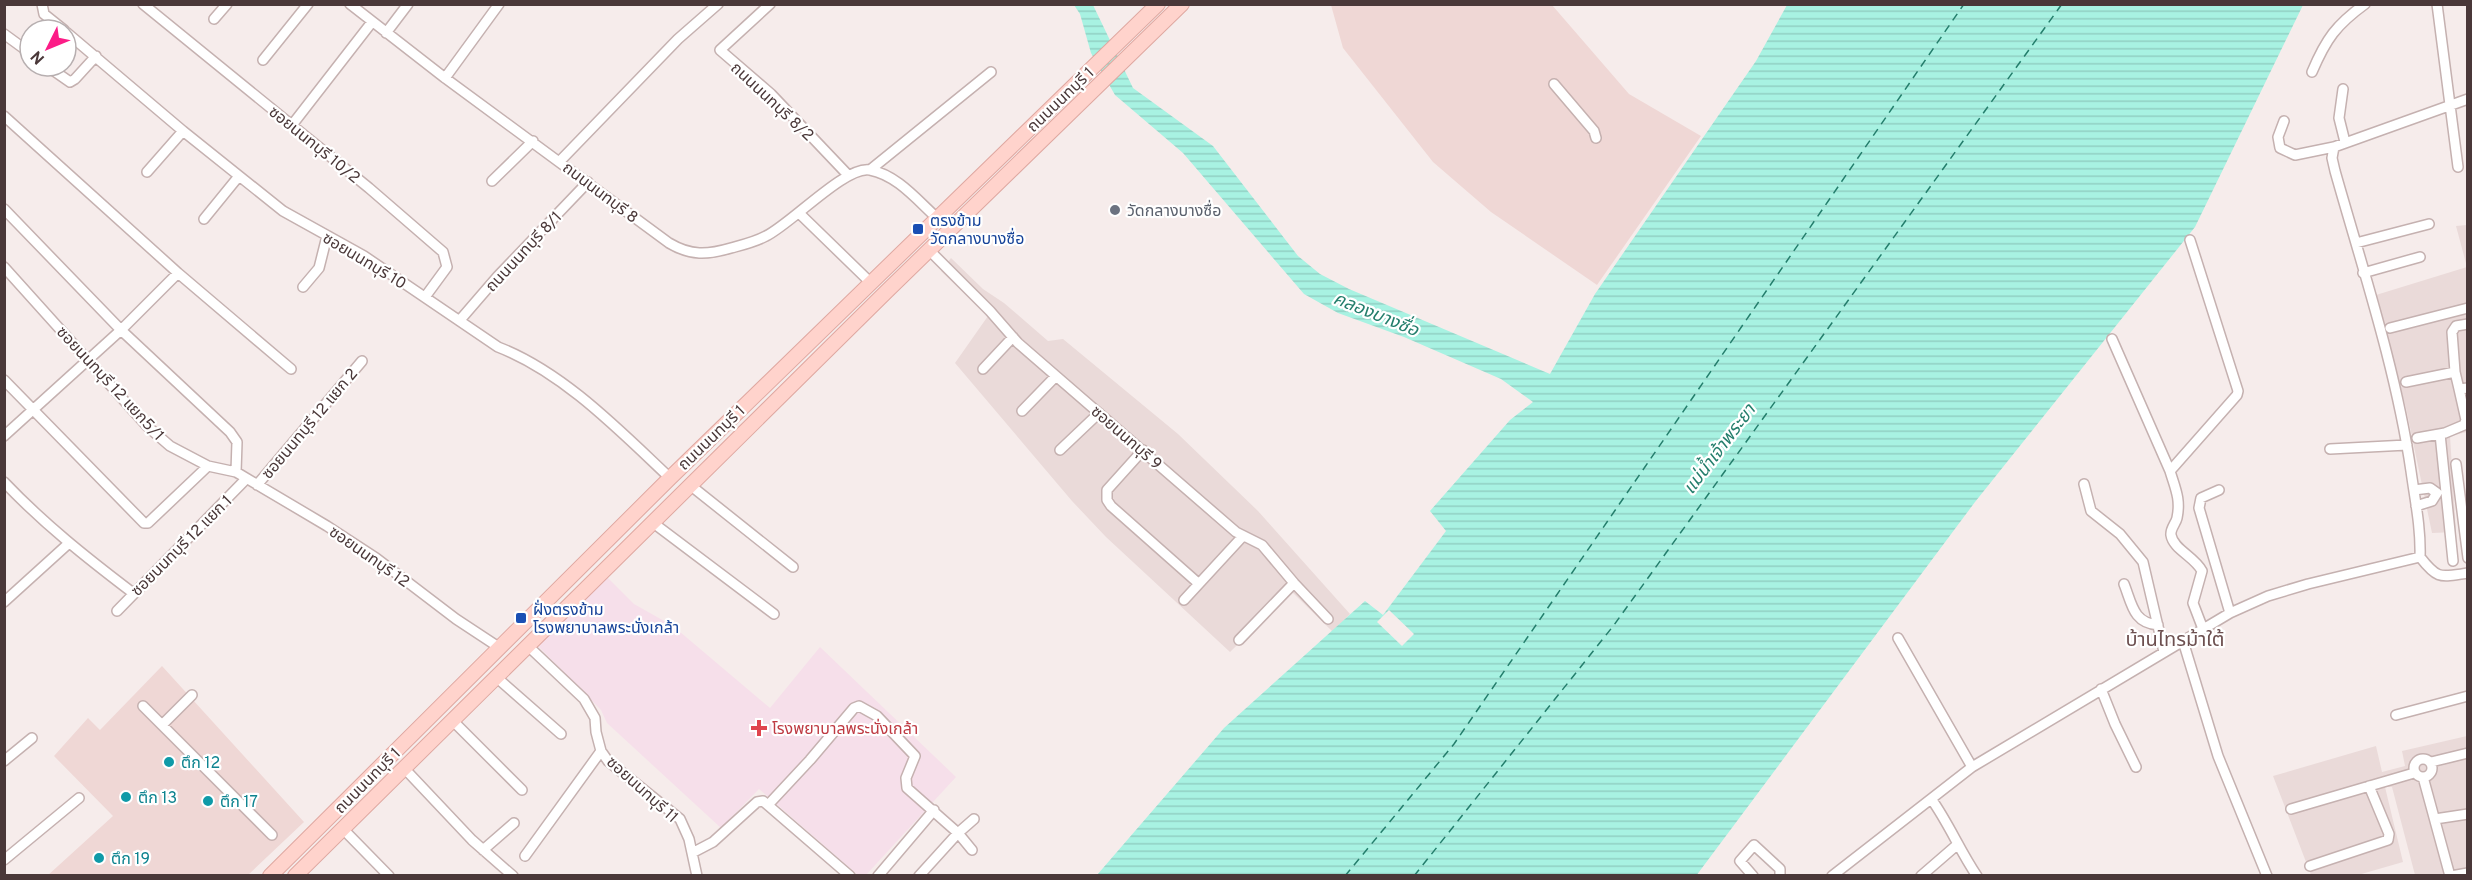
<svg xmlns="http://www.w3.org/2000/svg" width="2472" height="880" viewBox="0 0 2472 880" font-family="Overpass,'Noto Sans Thai',sans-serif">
  <defs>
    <pattern id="water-rules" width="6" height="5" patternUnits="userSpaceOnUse" patternTransform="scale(1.5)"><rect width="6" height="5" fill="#a8f2e2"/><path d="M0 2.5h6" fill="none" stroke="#92d0c3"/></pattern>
  </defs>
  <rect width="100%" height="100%" fill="#f6eceb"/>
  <path fill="#eadad9" d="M2467,225V432L2450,436L2456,532L2432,533L2406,408L2376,295L2467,267L2456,226Z
    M951,258L983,289L1004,303L1048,341L1063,339L1178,434L1258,511L1350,614L1333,632L1292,592L1230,652L1106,537L1072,501L955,363L988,316L941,271Z
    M2467,736V875H2415L2392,787H2385L2403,862L2358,875H2311L2273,776L2376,746L2382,772L2405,766L2402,751Z"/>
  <path fill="#efd7d5" d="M1331,5H1552L1629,94L1701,136L1597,285L1491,212L1433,162L1343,48Z
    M162,666L304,822L248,875L47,876L113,816L54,756L88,718L100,730Z"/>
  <path fill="#f6dfea" d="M607,577L634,604L673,626L770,708L820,647L956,777L866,875H858L759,789L721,828L607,723L601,710L538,646Z"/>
  <path fill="url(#water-rules)" d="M1074,5H1093L1133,88L1213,146L1298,256L1320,274L1349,289L1550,374L1595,294L1756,61L1787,5H2303L2195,227L1975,502L1696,876L1097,875L1224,728L1365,601L1383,615L1446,531L1430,511L1510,420L1533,402L1501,379L1404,337L1338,313L1304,294L1183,153L1115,95L1091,53L1080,14Z"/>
  <path fill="#f6eceb" d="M1389,610L1414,634L1402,646L1377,622Z"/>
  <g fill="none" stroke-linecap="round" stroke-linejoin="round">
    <path stroke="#247e6c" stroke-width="1.5" stroke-dasharray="8 6" stroke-linecap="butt" d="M1345,876L1454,744L1964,4
      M1414,876L1614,625L2062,4"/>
    <g stroke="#c5b1b0" stroke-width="12">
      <path id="minor" d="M42,4L44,14L64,30
        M143,4L369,188L443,252L447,267L425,297
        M350,4L445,78L669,243C691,256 707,255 731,248C742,245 755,242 766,236C791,224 846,165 870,170L991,72
        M770,4L720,50L771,94L848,175
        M2437,4L2458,167
        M214,19L227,4
        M66,32L183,131L283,211L364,256L498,347C563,372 619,430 670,478
        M386,33L408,4
        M4,34L30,53
        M263,60L308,4
        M47,66L70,82L75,79L96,56
        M2312,72C2326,39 2336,25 2365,4
        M445,78L499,4
        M1554,84L1594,131L1596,138
        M2343,89L2339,118L2345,142
        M4,116L178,273L291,369
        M2284,121L2278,137L2280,148L2295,155L2334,147L2468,99
        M292,125L372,22
        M2334,147L2332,158L2335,171C2363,270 2396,369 2411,471C2415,500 2421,528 2420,557C2438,580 2440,577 2468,573
        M560,161L678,39L718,4
        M870,170C897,175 917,200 937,218
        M147,172L183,131
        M492,181L533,141
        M4,209L121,330L230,432L237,442L236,472
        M799,213L871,283
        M204,219L239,176
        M2190,240L2238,391L2237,395L2170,471C2175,488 2181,499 2177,518C2176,523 2170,529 2171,535C2173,549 2195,557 2202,571L2193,603L2203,629
        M2356,243L2429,224
        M929,250L990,311L1018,343L1236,532L1262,545L1294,583L1328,619
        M4,267L147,426L170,446L208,466L236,472L327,526L376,558L456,619L500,648
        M2363,273L2420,257
        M303,287L319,268L327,236
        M460,320L498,276L588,182
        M2390,328L2468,308
        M2112,339L2170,471
        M983,369L1013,337
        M2455,372L2452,332L2456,326L2468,324
        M4,380L144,523H148L208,466
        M2406,382L2455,372L2459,389L2468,388
        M1022,411L1056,376
        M2440,434L2453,561
        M4,436L121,330L178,273
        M2417,438L2445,433L2464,425L2466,420L2459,389
        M2330,449L2407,445
        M1060,450L1099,413
        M1143,450L1107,490V500L1111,506L1198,583
        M2456,464L2468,558
        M4,482C44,524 87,558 133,593
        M2084,484L2091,511L2120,534L2143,562L2164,652
        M257,485L362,361
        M690,485L793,567
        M2219,490L2201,498L2199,508L2230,613
        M2414,490L2430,488L2437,493L2432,501L2416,506
        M652,522L774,614
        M2124,584C2132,604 2133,623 2158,625
        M1184,600L1243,536
        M4,602L68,544
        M117,611L246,479
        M1898,638L1972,767
        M1239,640L1294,583
        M2183,641L2218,756L2267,876
        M527,645L584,699L595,718L596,732L601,751L608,761L680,819L689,839L697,876
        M495,676L561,734
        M2101,689L2115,724L2136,767
        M143,706L272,835
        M2396,715L2468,696
        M452,720L522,790
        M162,725L192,695
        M2414 768a9 9 0 1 1 18 0a9 9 0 1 1-18 0Z
        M4,761L32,738
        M2431,762L2468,753
        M404,768L472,840L513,876
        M2423,777L2450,876
        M1932,800C1949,824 1960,851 1977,876
        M768,805L810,760L854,708L859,706L877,716L915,756L906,778L907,788L958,833L974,819
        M2291,809L2414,773
        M2435,819L2468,814
        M342,828L389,876
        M483,850L514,823
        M692,853L713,842L757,802L763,801L850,876
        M525,856L601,751
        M4,860L79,798
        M2310,866L2388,840L2389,834L2369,786
        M878,876L934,810
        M919,876L958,833L972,850
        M1753,876L1740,861L1754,845L1780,869V876
        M1832,876L1972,767L2230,613L2268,596L2308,584L2420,557
        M1921,876L1958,844
        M2451,876L2468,873"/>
    </g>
    <g stroke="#dfa8a1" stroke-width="16">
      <path id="secondary" d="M270,876L670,478L1158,4
        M295,876L887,291L1182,4"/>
    </g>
    <use href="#minor" stroke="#fff" stroke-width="9"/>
    <use href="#secondary" stroke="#ffd3cc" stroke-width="14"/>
  </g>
  <circle fill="#6b7280" stroke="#fff" stroke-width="2" cx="1115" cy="210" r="6"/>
  <g fill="#1a4fb4" stroke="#fff" stroke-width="2">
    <rect x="912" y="223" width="12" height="12" rx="3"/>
    <rect x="515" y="612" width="12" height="12" rx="3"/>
  </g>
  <path fill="#e0444e" stroke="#fff" stroke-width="2" d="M756 719h6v6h6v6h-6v6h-6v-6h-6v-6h6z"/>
  <g fill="#0f9aa8" stroke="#fff" stroke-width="2">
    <circle cx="169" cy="762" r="6"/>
    <circle cx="126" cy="797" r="6"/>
    <circle cx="208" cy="801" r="6"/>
    <circle cx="99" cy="858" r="6"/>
  </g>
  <g text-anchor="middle" stroke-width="4.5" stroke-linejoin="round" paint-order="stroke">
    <g font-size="16" fill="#4a3839" stroke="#fff">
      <text transform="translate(1060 99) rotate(-44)" y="6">ถนนนนทบุรี 1</text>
      <text transform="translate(773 101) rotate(43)" y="6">ถนนนนทบุรี 8/2</text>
      <text transform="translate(315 144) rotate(39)" y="6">ซอยนนทบุรี 10/2</text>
      <text transform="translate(601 192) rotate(37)" y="6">ถนนนนทบุรี 8</text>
      <text transform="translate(523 251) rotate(-47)" y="6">ถนนนนทบุรี 8/1</text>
      <text transform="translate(365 260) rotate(31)" y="6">ซอยนนทบุรี 10</text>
      <text transform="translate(111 383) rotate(47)" y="6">ซอยนนทบุรี 12 แยก5/1</text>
      <text transform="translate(309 423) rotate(-50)" y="6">ซอยนนทบุรี 12 แยก 2</text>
      <text transform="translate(711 437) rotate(-44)" y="6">ถนนนนทบุรี 1</text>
      <text transform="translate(1127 437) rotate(41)" y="6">ซอยนนทบุรี 9</text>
      <text transform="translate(181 545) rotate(-45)" y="6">ซอยนนทบุรี 12 แยก 1</text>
      <text transform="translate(370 556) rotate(35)" y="6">ซอยนนทบุรี 12</text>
      <text transform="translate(367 780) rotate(-45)" y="6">ถนนนนทบุรี 1</text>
      <text transform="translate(643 789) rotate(42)" y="6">ซอยนนทบุรี 11</text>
    </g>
    <g font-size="16" fill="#5b616d" stroke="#fff" text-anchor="start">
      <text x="1127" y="216">วัดกลางบางซื่อ</text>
    </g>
    <g font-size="16" fill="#164399" stroke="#fff" text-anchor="start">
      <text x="930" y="226">ตรงข้าม<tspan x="930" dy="18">วัดกลางบางซื่อ</tspan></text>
      <text x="533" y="615">ฝั่งตรงข้าม<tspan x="533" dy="18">โรงพยาบาลพระนั่งเกล้า</tspan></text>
    </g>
    <g font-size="16" fill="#be3a42" stroke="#fff" text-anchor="start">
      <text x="772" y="734">โรงพยาบาลพระนั่งเกล้า</text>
    </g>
    <g font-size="16" fill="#0d838f" stroke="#fff" text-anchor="start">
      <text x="181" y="768">ตึก 12</text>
      <text x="138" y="803">ตึก 13</text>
      <text x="220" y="807">ตึก 17</text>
      <text x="111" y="864">ตึก 19</text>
    </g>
    <g font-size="18" font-style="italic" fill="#247e6c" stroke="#fff">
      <text transform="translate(1376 314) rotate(22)" y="6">คลองบางซื่อ</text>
      <text transform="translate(1719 449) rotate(-53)" y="6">แม่น้ำเจ้าพระยา</text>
    </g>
    <g font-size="20" fill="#6d5050" stroke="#fff">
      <text x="2175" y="646">บ้านไทรม้าใต้</text>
    </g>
  </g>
  <rect width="2472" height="880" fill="none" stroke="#4a3839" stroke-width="12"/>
  <g transform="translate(48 48) rotate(227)"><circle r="28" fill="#ffffff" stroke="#b7afb0" stroke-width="1.5"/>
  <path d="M0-4.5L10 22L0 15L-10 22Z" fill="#fc1c87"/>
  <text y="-9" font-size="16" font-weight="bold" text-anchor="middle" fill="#4a3839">N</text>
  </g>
</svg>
